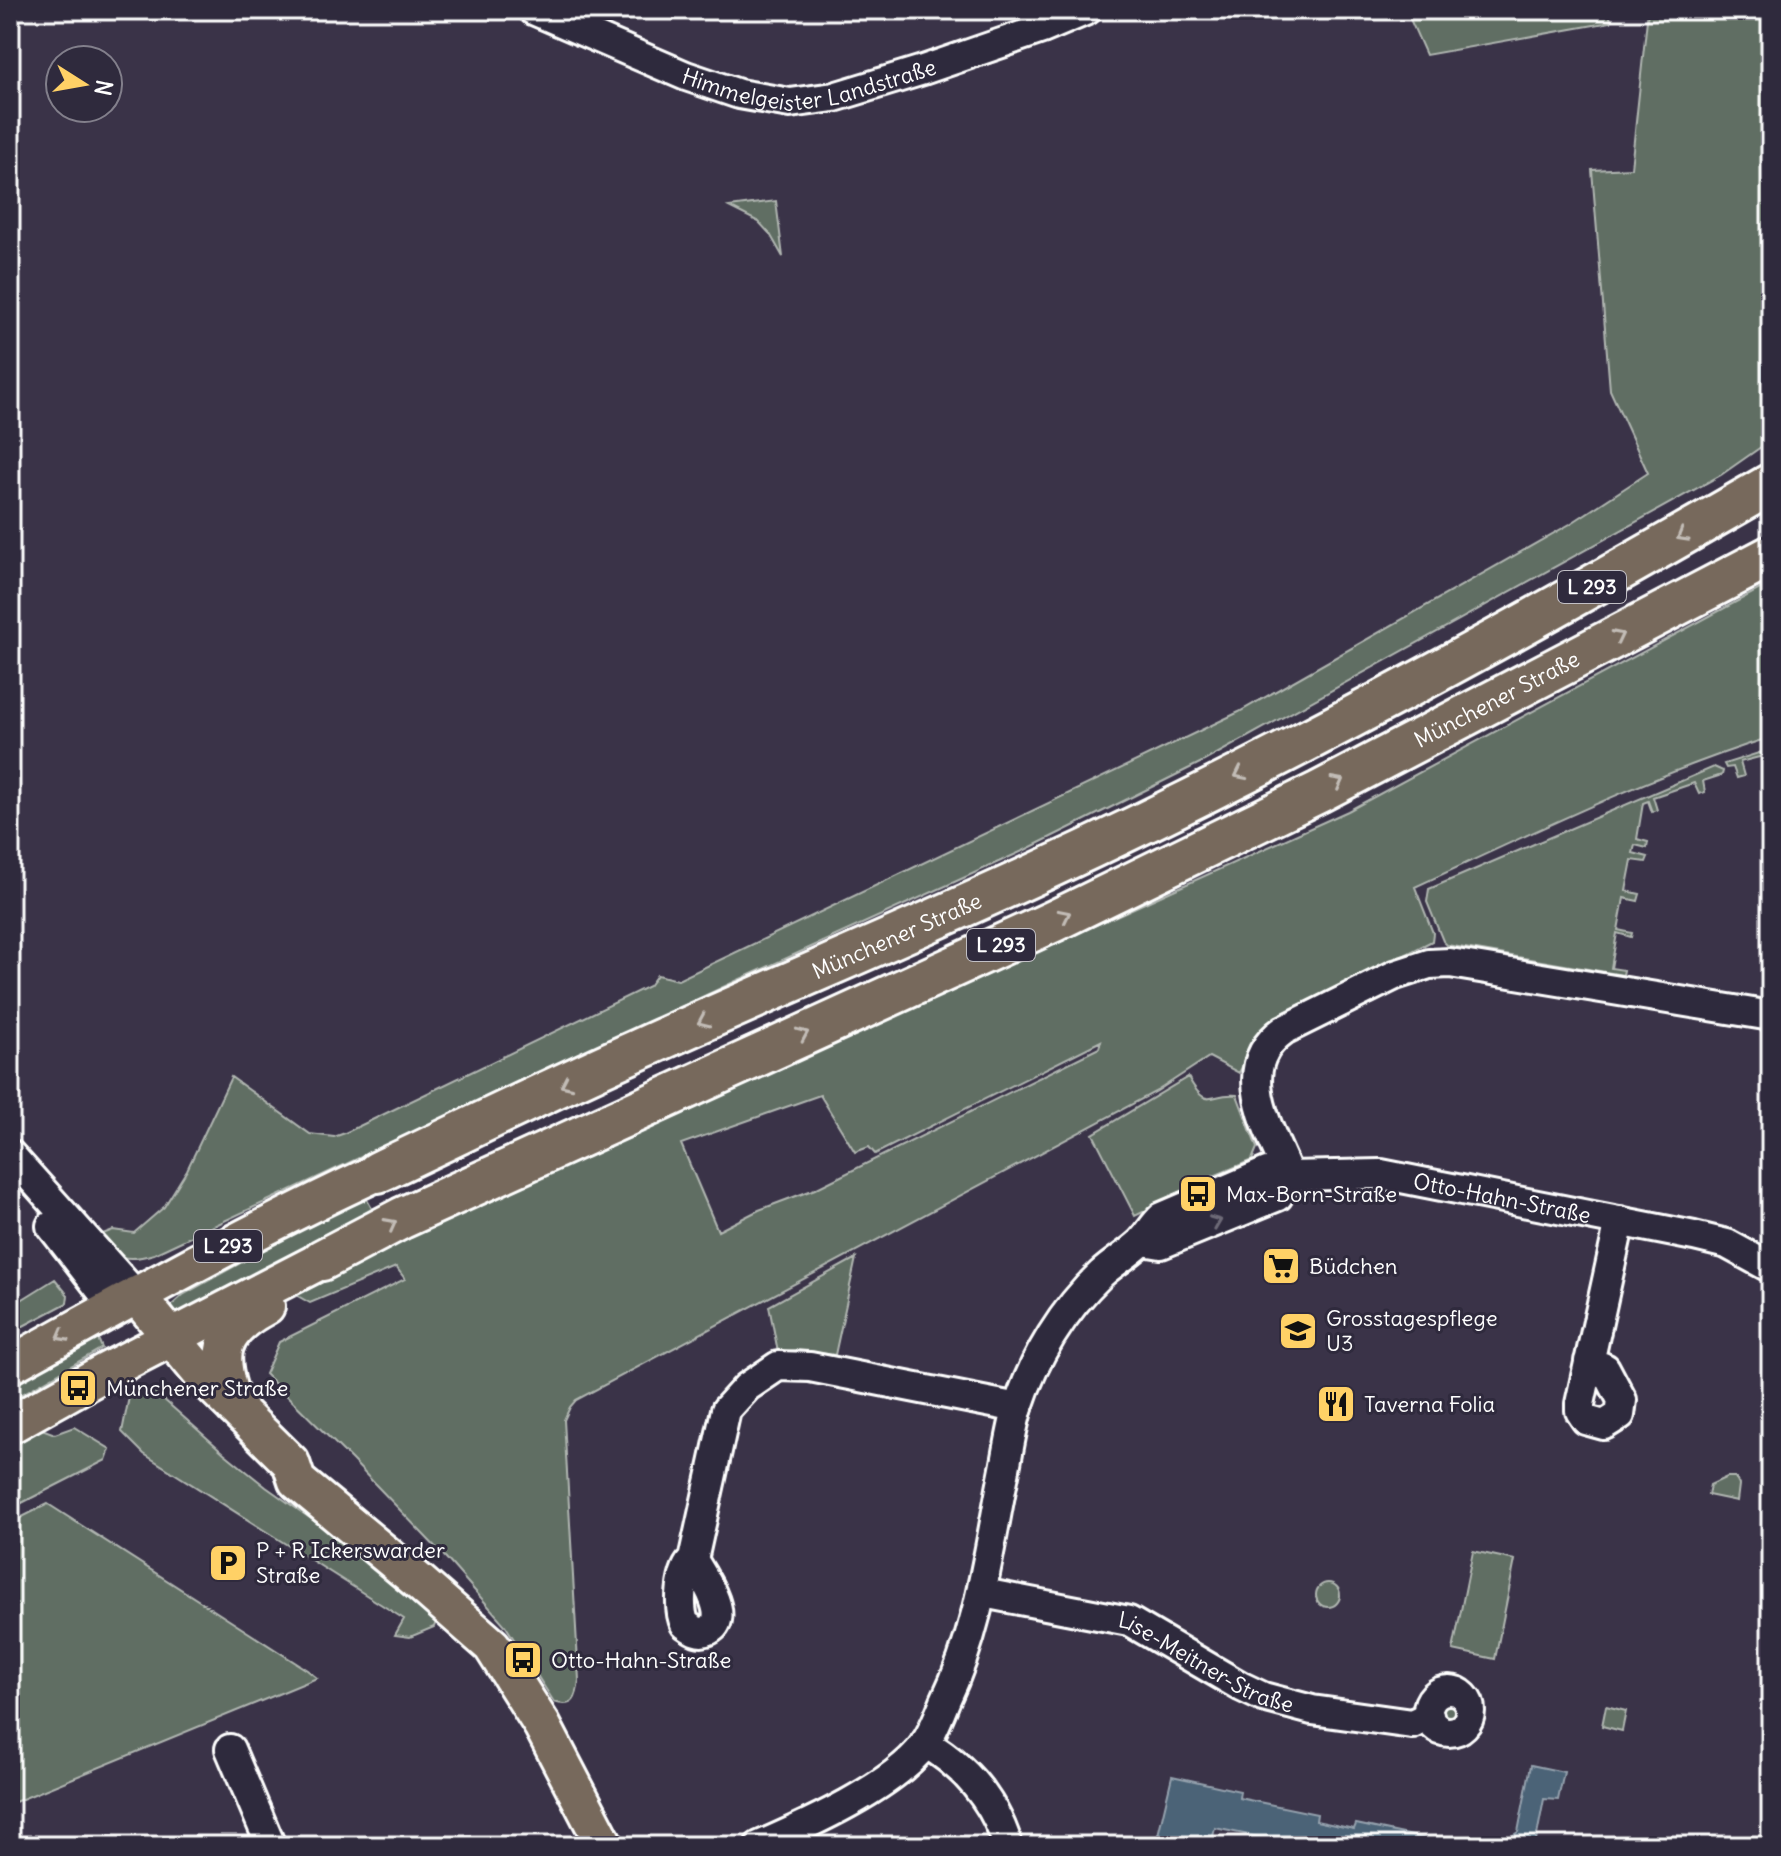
<svg xmlns="http://www.w3.org/2000/svg" width="1781" height="1856" viewBox="0 0 1781 1856" font-family="Delius,sans-serif">
  <rect width="100%" height="100%" fill="#3a3348"/>
  <filter id="ink" filterUnits="userSpaceOnUse"><feTurbulence type="fractalNoise" baseFrequency=".0125" numOctaves="2"/><feDisplacementMap in="SourceGraphic" scale="16" xChannelSelector="R" yChannelSelector="G"/><feConvolveMatrix kernelMatrix="1 2 1 2 8 2 1 2 1" color-interpolation-filters="sRGB"/></filter>
  <g filter="url(#ink)">
    <path fill="#606e63" stroke="#b0b6b1" stroke-width="2" fill-rule="evenodd" d="M1406,10H1609L1611,22L1426,55Z
      M1648,10H1771V286C1756,335 1762,392 1768,442L1721,475L1204,761L1025,850L736,981L154,1254C125,1263 116,1258 95,1237L113,1230L134,1233L164,1207L187,1170L231,1077L310,1134L334,1137L345,1133L649,986L657,975L678,980L1239,712L1570,524L1648,473L1610,390L1592,170L1631,168Z
      M776,201L783,257L770,234L759,222L729,207Z
      M1771,583V737C1648,776 1532,833 1415,887L1433,933L1432,941L1261,1029L1239,1073L1209,1057L1157,1091L576,1400L570,1407L564,1420L579,1680C577,1698 574,1709 554,1702L505,1625L446,1558L352,1460L265,1374L279,1342L405,1279L396,1267L310,1303L296,1295L391,1247L723,1087L1063,940L1348,811ZM1101,1041L1099,1048L815,1189L759,1210L718,1231L681,1144L820,1095L855,1152L869,1147L875,1154Z
      M1771,749V768L1767,755L1740,762L1744,776L1737,778L1733,767L1726,768L1724,764Z
      M1714,767L1723,771L1722,775L1703,781L1705,792L1699,794L1694,783L1653,797L1657,810L1652,812L1648,801L1643,803L1637,839L1648,842L1647,848L1635,845L1633,853L1648,857L1646,862L1632,860L1626,891L1640,894L1638,901L1624,898L1618,930L1632,933L1631,937L1617,933L1611,968L1624,970L1623,975L1447,945L1443,941L1427,902L1429,889Z
      M1188,1077C1208,1113 1209,1092 1237,1095L1257,1148L1252,1160L1187,1187L1184,1192L1135,1216L1093,1134Z
      M364,1194L376,1216L185,1312H173L172,1305L183,1295Z
      M856,1258L835,1355L798,1350L778,1352L769,1306Z
      M55,1279L68,1295L67,1303L10,1333V1307Z
      M96,1334L102,1348L10,1401V1379Z
      M153,1390L224,1453L266,1487L372,1562L437,1619L434,1627L410,1637L395,1635L404,1619L144,1454L122,1432L129,1397L141,1391Z
      M74,1427L110,1449L106,1460L10,1509V1448L42,1429L55,1434Z
      M1727,1477H1735L1739,1485L1737,1501L1708,1495L1710,1485Z
      M48,1504L307,1670L317,1678L10,1804V1523Z
      M1473,1551L1515,1560L1495,1659L1453,1650Z
      M1316 1595a12 12 0 1 1 24 0a12 12 0 1 1-24 0Z
      M1437 1711a12 12 0 1 1 24 0a12 12 0 1 1-24 0Z
      M1606,1706L1626,1711L1622,1731L1602,1726Z"/>
    <path fill="#4c6377" stroke="#94a1ad" stroke-width="2" d="M1771,286V448C1757,420 1761,316 1771,286Z
      M1531,1765L1564,1772L1558,1800L1544,1799L1535,1846H1497L1518,1832Z
      M1172,1776L1240,1791L1239,1798L1317,1814L1316,1821L1354,1829L1356,1824L1460,1846H1344L1322,1841L1321,1846H1302L1215,1828L1211,1845L1158,1835Z"/>
    <g fill="none" stroke-linecap="round" stroke-linejoin="round">
      <g stroke="#fff" stroke-width="34">
        <g id="minor">
          <path id="s1" d="M533,10L686,76L739,94L790,103L834,97L923,70L1042,29L1087,10"/>
          <path d="M10,1154L136,1295"/>
          <path d="M1289,1176C1271,1131 1230,1068 1284,1030L1395,975L1429,964L1450,963L1771,1016"/>
          <path d="M51,1226L114,1307"/>
          <path d="M1143,1241L1161,1244L1278,1196L1289,1176"/>
          <path d="M1589,1361L1605,1368L1622,1400L1620,1415L1604,1425L1586,1420L1580,1411V1404L1620,1221"/>
          <path d="M693,1560C702,1575 732,1618 709,1630C699,1635 692,1629 685,1624C678,1609 680,1570 693,1560L726,1410L747,1387L778,1366L810,1367L1018,1408"/>
          <path id="s2" d="M983,1593L1129,1621L1242,1687L1263,1697L1312,1710L1412,1724L1429,1716"/>
          <circle cx="1449" cy="1711" r="21"/>
          <path d="M925,1743C966,1767 994,1800 1008,1846"/>
          <path d="M230,1749L271,1846"/>
          <path id="s3" d="M759,1846C807,1825 893,1787 924,1745C933,1732 939,1716 945,1701C979,1630 988,1555 1003,1479C1008,1455 1011,1430 1018,1407C1034,1358 1063,1310 1101,1274C1113,1263 1127,1255 1139,1244C1148,1236 1153,1225 1162,1217L1267,1172L1289,1176L1381,1174L1694,1236L1727,1244L1771,1268"/>
        </g>
      </g>
      <g stroke="#fff" stroke-width="42">
        <path id="major" d="M136,1295L204,1377L291,1463L297,1481L418,1581L492,1646L542,1725L605,1846
          M10,1365C132,1298 252,1230 378,1172
          M234,1407C217,1356 215,1333 266,1306
          M10,1425L105,1372L322,1260"/>
      </g>
      <g stroke="#fff" stroke-width="46">
        <g id="highway">
          <path id="s4" d="M378,1172C465,1131 552,1088 640,1049C770,990 903,935 1033,875C1286,759 1530,623 1771,484"/>
          <path id="s5" d="M322,1260L402,1218L1054,921L1319,792L1771,556"/>
        </g>
      </g>
      <use href="#minor" stroke="#2f2a3d" stroke-width="28"/>
      <use href="#major" stroke="#77695c" stroke-width="36"/>
      <use href="#highway" stroke="#77695c" stroke-width="40"/>
    </g>
    <defs><path id="oneway-chevron" d="M-2-3.5L2.5 0L-2 3.5" fill="none" stroke-width="1.6" stroke-linecap="round" stroke-linejoin="round" transform="scale(2)"/></defs>
    <g stroke="#c2bcb6">
      <use href="#oneway-chevron" transform="translate(1682 536) rotate(150)"/>
      <use href="#oneway-chevron" transform="translate(1618 636) rotate(-27)"/>
      <use href="#oneway-chevron" transform="translate(1240 774) rotate(154)"/>
      <use href="#oneway-chevron" transform="translate(1338 782) rotate(-28)"/>
      <use href="#oneway-chevron" transform="translate(1065 915) rotate(-26)"/>
      <use href="#oneway-chevron" transform="translate(703 1021) rotate(156)"/>
      <use href="#oneway-chevron" transform="translate(803 1034) rotate(-24)"/>
      <use href="#oneway-chevron" transform="translate(566 1084) rotate(155)"/>
      <use href="#oneway-chevron" transform="translate(391 1224) rotate(-28)"/>
      <use href="#oneway-chevron" transform="translate(62 1336) rotate(151)"/>
    </g>
    <use stroke="#6d6a77" href="#oneway-chevron" transform="translate(1216 1222) rotate(-22)"/>
  </g>
  <defs>
    <g id="bus-square" transform="scale(2)"><rect x="-9" y="-9" width="18" height="18" rx="4" fill="#ffd166" stroke="#2f2a3d"/><path d="M-5-6H5V4H4V6H2V4H-2V6H-4V4H-5ZM-3.5-4V0h7V-4ZM-3.5 1.2v1.5H-2V1.2ZM2 1.2v1.5H3.5V1.2Z" fill="#111"/></g>
    <g id="supermarket-square" transform="scale(2)"><rect x="-9" y="-9" width="18" height="18" rx="4" fill="#ffd166" stroke="#2f2a3d"/><path d="M-6-5.5h2.5l.6 2H6L4.5 2H-2.5L-4.4-4H-6ZM-1.5 3.2a1.3 1.3 0 1 0 .1 0ZM3 3.2a1.3 1.3 0 1 0 .1 0Z" fill="#111"/></g>
    <g id="school-square" transform="scale(2)"><rect x="-9" y="-9" width="18" height="18" rx="4" fill="#ffd166" stroke="#2f2a3d"/><path d="M0-5L7-2L0 1L-7-2ZM-4 1L0 2.5L4 1V4Q0 6-4 4Z" fill="#111"/></g>
    <g id="restaurant-square" transform="scale(2)"><rect x="-9" y="-9" width="18" height="18" rx="4" fill="#ffd166" stroke="#2f2a3d"/><path d="M-5-6h1v4h1v-4h1v4h1v-4h1v5L-1.5 .5V6h-2V.5L-5-1ZM5-6V6H3V1.5H1.5Q1.5-4 5-6Z" fill="#111"/></g>
    <g id="parking-square" transform="scale(2)"><rect x="-9" y="-9" width="18" height="18" rx="4" fill="#ffd166" stroke="#2f2a3d"/><path d="M-3.5-5.5H1a3.5 3.5 0 0 1 0 7H-1V5.5H-3.5ZM-1-3.4V-.6H.8a1.4 1.4 0 0 0 0-2.8Z" fill="#111"/></g>
  </defs>
  <g fill-rule="evenodd">
    <use href="#bus-square" x="1198" y="1194"/>
    <use href="#supermarket-square" x="1281" y="1266"/>
    <use href="#school-square" x="1298" y="1331"/>
    <use href="#bus-square" x="78" y="1388"/>
    <use href="#restaurant-square" x="1336" y="1404"/>
    <use href="#parking-square" x="228" y="1563"/>
    <use href="#bus-square" x="523" y="1660"/>
  </g>
  <g text-anchor="middle" stroke-width="6" stroke-linejoin="round" paint-order="stroke">
    <g fill="#2f2a3d" stroke="#c1bfc5" stroke-width="2">
      <rect x="1558" y="571" width="68" height="32" rx="6"/>
      <rect x="967" y="929" width="68" height="32" rx="6"/>
      <rect x="194" y="1230" width="68" height="32" rx="6"/>
    </g>
    <g font-size="20" font-weight="bold" fill="#fff">
      <text x="1592" y="594">L 293</text>
      <text x="1001" y="952">L 293</text>
      <text x="228" y="1253">L 293</text>
    </g>
    <g font-size="22" fill="#fff" stroke="#2f2a3d">
      <text dy="8" stroke="none"><textPath href="#s1" startOffset="294">Himmelgeister Landstraße</textPath></text>
      <text dy="8" stroke="none"><textPath href="#s5" startOffset="1302">Münchener Straße</textPath></text>
      <text dy="8" stroke="none"><textPath href="#s4" startOffset="570">Münchener Straße</textPath></text>
      <text dy="8" stroke="none"><textPath href="#s3" startOffset="1142">Otto-Hahn-Straße</textPath></text>
      <text dy="8" stroke="none"><textPath href="#s2" startOffset="236">Lise-Meitner-Straße</textPath></text>
    </g>
    <g font-size="22" fill="#fff" stroke="#2f2a3d" text-anchor="start">
      <text x="1226" y="1202">Max-Born-Straße</text>
      <text x="1309" y="1274">Büdchen</text>
      <text x="1326" y="1326">Grosstagespflege<tspan x="1326" dy="25">U3</tspan></text>
      <text x="106" y="1396">Münchener Straße</text>
      <text x="1364" y="1412">Taverna Folia</text>
      <text x="256" y="1558">P + R Ickerswarder<tspan x="256" dy="25">Straße</tspan></text>
      <text x="551" y="1668">Otto-Hahn-Straße</text>
    </g>
  </g>
  <rect width="1781" height="1856" fill="none" stroke="#2f2a3d" stroke-width="40"/>
  <rect x="20" y="20" width="1741" height="1816" fill="none" stroke="#fff" stroke-width="3" filter="url(#ink)"/>
  <g transform="translate(84 84) rotate(101)"><circle r="38" fill="#2f2a3d" stroke="#827f8b" stroke-width="2"/>
  <path d="M0-6L14 30L0 20L-14 30Z" fill="#ffd166"/>
  <text y="-12" font-size="22" font-weight="bold" text-anchor="middle" fill="#ffffff">N</text>
  </g>
</svg>
